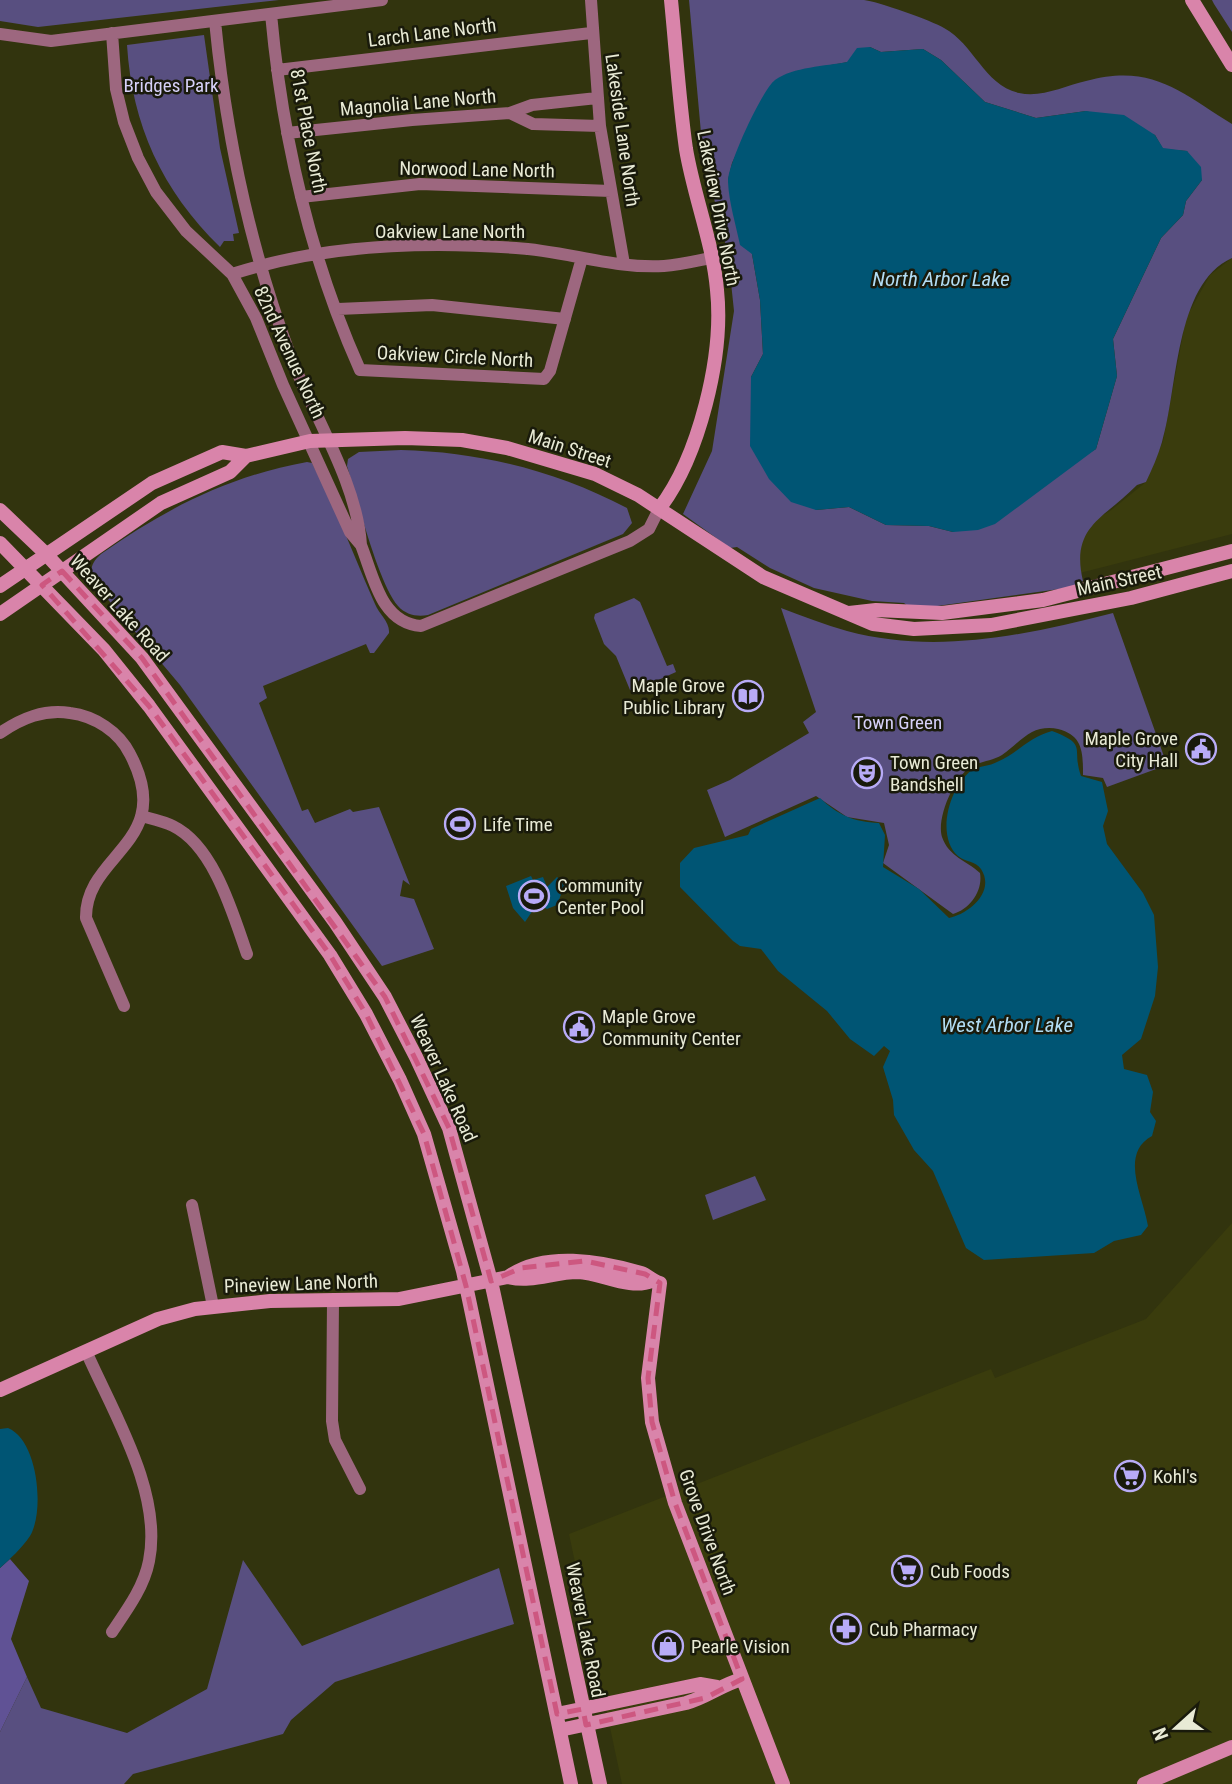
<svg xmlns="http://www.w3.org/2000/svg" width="1232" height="1784" viewBox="0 0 1232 1784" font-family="'Roboto Condensed',sans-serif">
  <rect width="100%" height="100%" fill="#32340e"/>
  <path fill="#3a3c0d" d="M1232,258V534L1076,574L1070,533L1110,511L1146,482L1163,441L1186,318L1210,275Z
    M1232,1223V1784H622L569,1534L991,1369L995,1378L1146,1319Z"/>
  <path fill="#584f80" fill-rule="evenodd" d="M0,0H279L38,27L0,21Z
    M689,0C746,0 807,0 864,0C876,1 933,21 944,28C974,44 984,85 1019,93C1042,98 1064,86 1086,81C1152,63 1180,92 1232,124V258C1174,284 1178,391 1162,442C1158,456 1152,469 1146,482L1137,485C1104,519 1070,526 1083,581L1074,587L930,607H909L904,603L872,601L814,588L770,568L737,547L730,548L683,514L712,451L734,311L728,254L703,155ZM870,47L881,52L923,49L941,60L985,102L1036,118L1086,111L1155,135L1163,149L1187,151L1202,180L1186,201L1183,215L1161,238L1113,339L1117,376L1096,449L953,532L929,526L886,525L849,507L816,510L751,377L763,354L760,300L752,254L728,180L732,163L764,96L797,71L848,62Z
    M1212,0H1232V32L1214,4Z
    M204,35L220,148L239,233L233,234L234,241H224L220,247C162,190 132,125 127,45Z
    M401,450C481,452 556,471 627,508L632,523L623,534L428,615C417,617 406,615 398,606C378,583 357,498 347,466L348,459L359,452Z
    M307,462L312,463C337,509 354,557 375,604C379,614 390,622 389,633L374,653H370L366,644L263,686L267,698L259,703L302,811L308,809L315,823L350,809L353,812L379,807L410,885L403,880L400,896L414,899L434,949L382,966L180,685L94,583C89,570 91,563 101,554C165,509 229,476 307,462Z
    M634,598L640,602L667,666L673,664L676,672L634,691L630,690L616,656L604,644L594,618L595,614Z
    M781,608C803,616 825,625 847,631C936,655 1027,635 1113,613L1167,765L1107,787L1103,778L1083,775C1083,753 1083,735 1058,729C1050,727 1039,728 1032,732C1021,738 1012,748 1002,755C992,761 982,761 972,766C955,775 936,818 942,837C949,857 966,860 980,873C983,891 970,909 953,914L883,863L889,845L884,823L847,817L816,796L725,837L707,790L730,780L809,733L803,722L816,712Z
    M755,1176L766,1200L713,1220L705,1195Z
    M243,1560L302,1646L499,1568L514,1624L335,1682L291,1720L283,1734L133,1774L124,1784H0V1732L27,1677L41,1708L127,1733L207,1689Z"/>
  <path fill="#605295" d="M10,1559L29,1581L11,1639L27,1677L0,1732V1568Z"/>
  <path fill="#005574" d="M870,47L881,52L923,49L941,60L985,102L1036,118L1086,111L1124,115L1155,135L1163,148L1187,151L1201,167L1202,180L1186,201L1183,215L1161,238L1113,339L1117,376L1096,449L995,524L978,530L953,532L929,526L886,525L849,507L816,510L791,502L769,479L750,446L751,377L763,354L760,300L752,254L740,245C736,225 729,203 728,182C727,166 762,90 775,80C793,67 826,66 847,62L857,48Z
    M1052,731C1089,745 1071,748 1081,776L1102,782L1108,811L1103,826L1107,844L1143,893L1154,915L1158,967L1155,996L1141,1039L1122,1055L1124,1069L1147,1075L1153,1092L1150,1112L1156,1121L1152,1136C1119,1154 1143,1196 1148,1226L1141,1235L1114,1241L1094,1253L984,1260L966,1248L933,1171L914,1150L894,1115L893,1100L883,1067L890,1051L884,1046L874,1056L850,1039L827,1011L778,971L761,949L740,946L733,941L680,887V863L694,848L748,835L751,829L820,798C838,815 854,822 879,823L885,835L883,867L919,889L949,918C968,914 996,892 981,869C976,861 965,862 958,856C935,835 950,786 972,770C979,766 990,766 997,762C1018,753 1029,737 1052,731Z
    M531,876L533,880L543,877L547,887L557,877L565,884L557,905L547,909L537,904L525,922L513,908L506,886Z
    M8,1428C38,1440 45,1511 30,1536C22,1548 10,1559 0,1568V1429Z"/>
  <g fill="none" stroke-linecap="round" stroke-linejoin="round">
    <path stroke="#9d677f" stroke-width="12" d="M591,0L600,126L624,264
      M271,14C282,135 310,258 360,370L544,379L550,371L582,258
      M112,33L116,89L124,122L138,158L156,192L186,231L232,274L256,318L283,385L350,532L361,545C357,481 311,412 289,352C249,244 226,135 215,21
      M0,34L51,41L382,0
      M277,70L591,33
      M597,98L532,105L510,113L533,124L600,126
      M287,133L412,120L510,113
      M301,197L420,184L611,191
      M232,274C322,245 422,241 516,248C566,251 614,269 664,266C680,265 696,261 711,258
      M338,309L432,305L565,319
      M361,545C374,578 381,623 421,626L630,541L649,529L659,509
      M0,733C22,718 44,709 70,713C95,716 119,732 130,754C177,843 85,853 86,918L124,1006
      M141,816C152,819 163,821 173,826C214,846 233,914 247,954
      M192,1205L213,1306
      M333,1301L332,1421L335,1440L360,1489
      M86,1351C112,1411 163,1492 149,1561C144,1587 127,1610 112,1632"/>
    <path stroke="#d984aa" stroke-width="14" d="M1192,0L1232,65
      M659,509C699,457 724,356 717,290C713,243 694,197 686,149C679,100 676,50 671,0
      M0,510L45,553L142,658L335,922L385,997L416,1057L449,1128L491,1281L600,1784
      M0,543L104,650L149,706L330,955L366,1014L400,1080L424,1134L463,1271L571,1784
      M0,586L152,483L222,452L246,456L310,441L405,438L462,440L507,448L595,474L638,495L763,577L873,624L914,629L991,625L1131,598L1232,571
      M849,613L876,610L942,613L1043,600L1232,551
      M0,614L161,503L230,472L246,456
      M508,1277C544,1251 601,1261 641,1273C648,1275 652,1281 660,1283L648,1378L652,1422L675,1503L783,1784
      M0,1390L158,1319L195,1309L270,1301L399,1299L508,1277C532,1283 553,1272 578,1272C602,1273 629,1290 652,1281
      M557,1714L700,1684L717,1687
      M560,1730L686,1703C707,1697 721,1685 742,1679
      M1144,1784L1232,1747"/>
  </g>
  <path fill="none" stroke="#cd5780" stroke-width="5" stroke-dasharray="14 9" stroke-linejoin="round" d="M62,571L142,658L385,997L449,1128L491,1281L521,1268L585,1261L645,1274L660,1283L648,1378L652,1422L675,1503L742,1679L705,1698L586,1725L583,1709L557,1714L466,1286L424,1134L366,1014L330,955L149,706L42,585Z"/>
  <defs>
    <g id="library-ring" transform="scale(1.575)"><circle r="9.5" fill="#191a0b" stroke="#b8abf7" stroke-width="1.5"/><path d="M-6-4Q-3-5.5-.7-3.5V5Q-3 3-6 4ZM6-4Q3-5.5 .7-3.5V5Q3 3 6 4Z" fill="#b8abf7"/></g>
    <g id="civic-ring" transform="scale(1.575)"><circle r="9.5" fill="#191a0b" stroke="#b8abf7" stroke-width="1.5"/><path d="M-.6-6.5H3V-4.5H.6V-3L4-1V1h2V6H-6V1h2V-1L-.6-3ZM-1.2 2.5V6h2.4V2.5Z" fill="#b8abf7"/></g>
    <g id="theatre-ring" transform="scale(1.575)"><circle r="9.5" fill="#191a0b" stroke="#b8abf7" stroke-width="1.5"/><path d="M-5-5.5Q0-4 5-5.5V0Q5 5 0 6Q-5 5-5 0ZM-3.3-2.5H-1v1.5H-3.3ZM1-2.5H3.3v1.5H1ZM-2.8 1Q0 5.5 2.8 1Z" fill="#b8abf7"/></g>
    <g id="stadium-ring" transform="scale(1.575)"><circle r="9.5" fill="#191a0b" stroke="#b8abf7" stroke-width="1.5"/><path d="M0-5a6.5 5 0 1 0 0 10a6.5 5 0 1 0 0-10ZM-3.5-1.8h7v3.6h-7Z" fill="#b8abf7"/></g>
    <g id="supermarket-ring" transform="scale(1.575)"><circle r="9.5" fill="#191a0b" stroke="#b8abf7" stroke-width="1.5"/><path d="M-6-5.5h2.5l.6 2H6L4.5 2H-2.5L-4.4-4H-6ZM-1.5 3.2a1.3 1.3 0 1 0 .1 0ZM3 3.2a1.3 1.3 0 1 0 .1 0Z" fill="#b8abf7"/></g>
    <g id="pharmacy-ring" transform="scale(1.575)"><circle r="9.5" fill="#191a0b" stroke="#b8abf7" stroke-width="1.5"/><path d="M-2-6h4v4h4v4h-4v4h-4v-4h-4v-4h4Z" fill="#b8abf7"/></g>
    <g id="shop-ring" transform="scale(1.575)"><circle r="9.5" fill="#191a0b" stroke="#b8abf7" stroke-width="1.5"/><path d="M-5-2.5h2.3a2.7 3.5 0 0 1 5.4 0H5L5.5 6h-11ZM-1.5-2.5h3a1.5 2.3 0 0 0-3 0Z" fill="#b8abf7"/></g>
  </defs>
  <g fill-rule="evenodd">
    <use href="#library-ring" x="748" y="696"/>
    <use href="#civic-ring" x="1201" y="749"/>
    <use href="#theatre-ring" x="867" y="773"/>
    <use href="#stadium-ring" x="460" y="824"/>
    <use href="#stadium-ring" x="534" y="896"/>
    <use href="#civic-ring" x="579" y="1027"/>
    <use href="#supermarket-ring" x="1130" y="1476"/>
    <use href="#supermarket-ring" x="907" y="1571"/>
    <use href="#pharmacy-ring" x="846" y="1629"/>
    <use href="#shop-ring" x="668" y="1646"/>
  </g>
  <g text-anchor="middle" stroke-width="5" stroke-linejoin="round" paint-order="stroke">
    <g font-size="19" fill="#e8ead5" stroke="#191a0b">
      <text transform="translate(432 32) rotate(-7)" y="7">Larch Lane North</text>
      <text transform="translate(418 102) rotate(-5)" y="7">Magnolia Lane North</text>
      <text transform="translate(623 130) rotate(82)" y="7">Lakeside Lane North</text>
      <text transform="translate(309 131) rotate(79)" y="7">81st Place North</text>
      <text transform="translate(477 169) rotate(1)" y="7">Norwood Lane North</text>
      <text transform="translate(719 208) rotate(79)" y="7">Lakeview Drive North</text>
      <text x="450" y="238">Oakview Lane North</text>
      <text transform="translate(290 352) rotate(65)" y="7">82nd Avenue North</text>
      <text transform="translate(455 356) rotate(3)" y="7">Oakview Circle North</text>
      <text transform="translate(570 448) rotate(18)" y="7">Main Street</text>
      <text transform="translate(1119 580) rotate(-12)" y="7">Main Street</text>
      <text transform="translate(120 608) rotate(48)" y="7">Weaver Lake Road</text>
      <text transform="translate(444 1078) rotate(66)" y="7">Weaver Lake Road</text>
      <text transform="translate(301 1283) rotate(-2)" y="7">Pineview Lane North</text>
      <text transform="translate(708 1532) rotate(70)" y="7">Grove Drive North</text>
      <text transform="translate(586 1630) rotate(79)" y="7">Weaver Lake Road</text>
    </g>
    <g font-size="19" fill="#d7d1f9" stroke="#191a0b">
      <text x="171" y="92">Bridges Park</text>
      <text x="898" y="729">Town Green</text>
    </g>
    <g font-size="19" fill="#e8ead5" stroke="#191a0b" text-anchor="start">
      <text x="725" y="692" text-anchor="end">Maple Grove<tspan x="725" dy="22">Public Library</tspan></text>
      <text x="1178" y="745" text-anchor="end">Maple Grove<tspan x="1178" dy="22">City Hall</tspan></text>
      <text x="890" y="769">Town Green<tspan x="890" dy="22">Bandshell</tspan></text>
      <text x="483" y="831">Life Time</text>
      <text x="557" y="892">Community<tspan x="557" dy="22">Center Pool</tspan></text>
      <text x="602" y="1023">Maple Grove<tspan x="602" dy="22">Community Center</tspan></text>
      <text x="1153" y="1483">Kohl's</text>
      <text x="930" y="1578">Cub Foods</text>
      <text x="869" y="1636">Cub Pharmacy</text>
      <text x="691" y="1653">Pearle Vision</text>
    </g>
    <g font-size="21" font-style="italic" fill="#b2ddf4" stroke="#191a0b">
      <text x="941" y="286">North Arbor Lake</text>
      <text x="1007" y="1032">West Arbor Lake</text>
    </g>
  </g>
  <g transform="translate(1176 1728) rotate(249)" stroke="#191a0b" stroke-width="5" paint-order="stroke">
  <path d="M0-5L12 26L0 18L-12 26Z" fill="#e8ead5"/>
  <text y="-10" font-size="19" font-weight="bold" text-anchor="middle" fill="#e8ead5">N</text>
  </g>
</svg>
